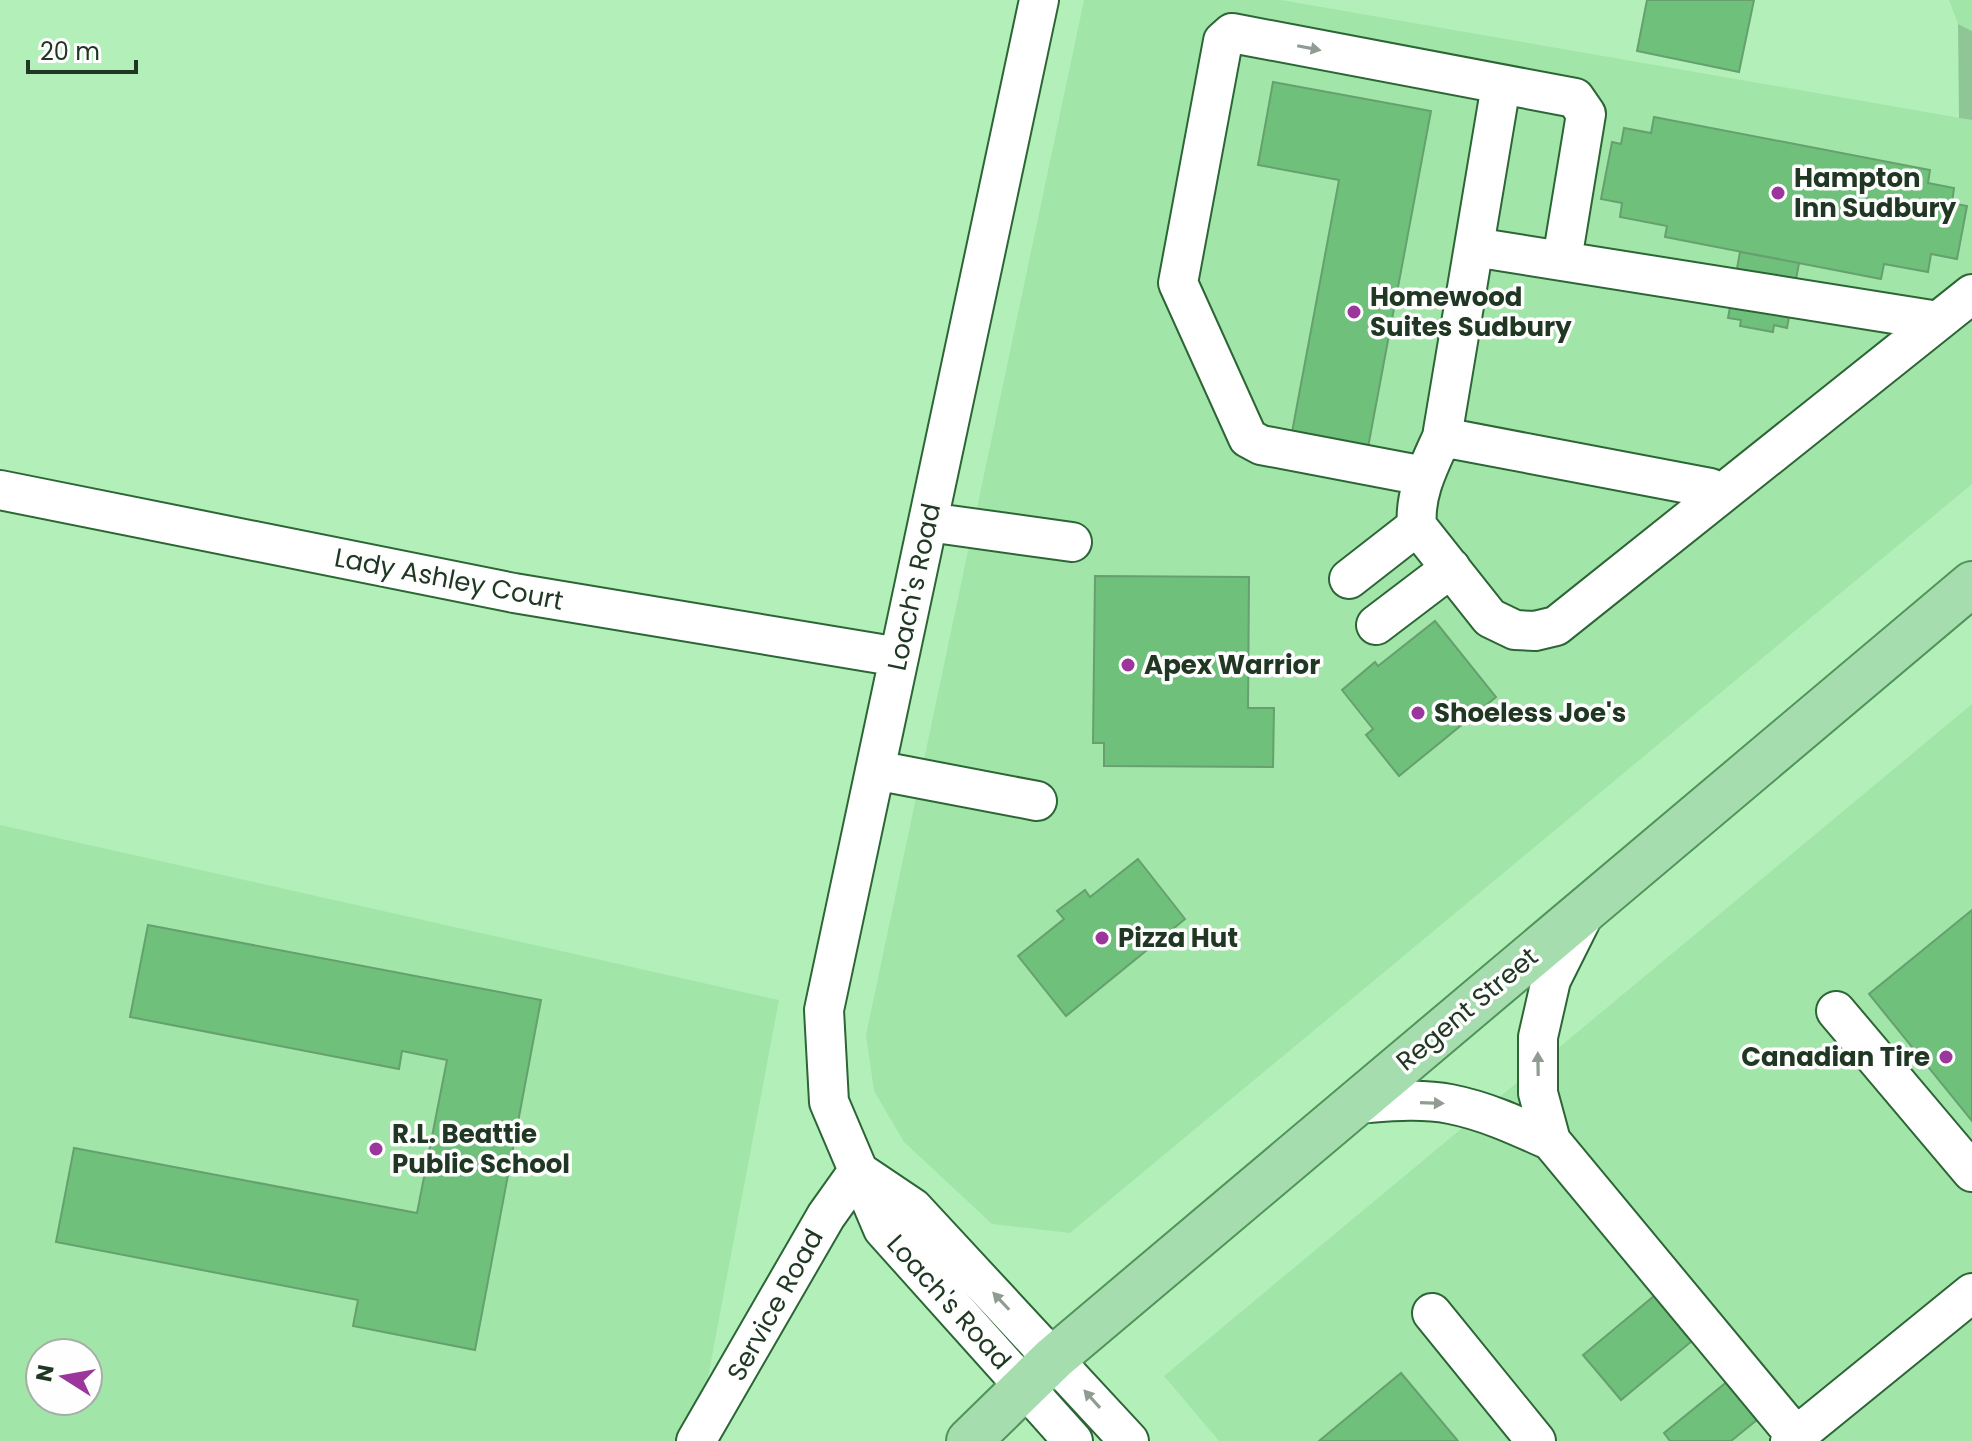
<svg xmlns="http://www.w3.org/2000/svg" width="1972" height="1441" viewBox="0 0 1972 1441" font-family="Poppins,sans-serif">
  <rect width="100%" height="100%" fill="#b3f0b9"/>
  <path fill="#a2e5a9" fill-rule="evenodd" d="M1084,0H1281L1972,120V484L1070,1233L992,1224L904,1142L874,1091L866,1035Z
    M1949,0H1972V31L1958,24Z
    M1972,704V1441H1219L1164,1376Z
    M0,825L779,1000L696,1441H0ZM40,1353H88V1401H40Z"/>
  <path fill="#8ec795" d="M1958,24L1972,31V120L1959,118Z"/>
  <path fill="#6ec07a" stroke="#66a06e" stroke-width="2" d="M1647,0H1754L1739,72L1637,51Z
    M1273,82L1431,111L1366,458L1290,443L1339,180L1258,165Z
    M1654,117L1930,170L1928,183L1954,188L1952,203L1967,206L1957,259L1931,254L1928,272L1884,264L1881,279L1665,237L1667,226L1620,217L1622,203L1601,199L1612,142L1621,144L1624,128L1651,133Z
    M1740,252L1799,263L1787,328L1774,325L1773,332L1740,326L1741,320L1728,318Z
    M1095,576L1249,577L1248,708H1274L1273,767L1104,766V743H1093Z
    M1435,621L1496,697L1399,776L1366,735L1373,729L1342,690L1375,662L1378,666Z
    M1138,859L1185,919L1066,1016L1018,956L1064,919L1057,911L1085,890L1090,897Z
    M1972,910V1121L1869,994Z
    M148,925L541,1000L475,1350L353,1326L358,1300L56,1242L74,1148L417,1213L447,1060L402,1051L399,1069L130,1017Z
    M1660,1291L1698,1336L1621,1400L1583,1355Z
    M1401,1373L1458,1441H1319Z
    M1728,1381L1758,1419L1731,1441H1670L1664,1433Z"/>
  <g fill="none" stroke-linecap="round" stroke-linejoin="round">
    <g stroke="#2c6536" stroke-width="42">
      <path id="minor" d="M1039,0L824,1010L829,1102L883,1229L1073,1441
        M1501,85L1442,437C1429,466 1414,494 1417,526L1490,618L1515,630L1535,631L1556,626L1972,294
        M1474,247L1938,321
        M1442,437L1710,488L1716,498
        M1424,476L1261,445L1248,438L1178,283L1223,41L1232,33L1575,98L1586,114L1562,260
        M0,490L514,593L899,657
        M928,522L1072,542
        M1349,579L1417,526
        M1376,625L1451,568
        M875,770L1037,801
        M1585,912L1551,980L1538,1037V1093L1551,1141L1800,1441
        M1836,1011L1972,1172
        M1354,1104C1385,1102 1419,1098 1450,1104C1486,1111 1518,1126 1551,1141
        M858,1171L913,1208L1129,1441
        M1432,1313L1536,1441
        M696,1441L826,1216L858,1171
        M1790,1441L1972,1293"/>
    </g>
    <g stroke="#50945a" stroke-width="48">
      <path id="major" d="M969,1441L1054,1358L1972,584"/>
    </g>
    <use href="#minor" stroke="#fff" stroke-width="38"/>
    <use href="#major" stroke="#a6ddae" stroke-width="44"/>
  </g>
  <defs><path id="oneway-solid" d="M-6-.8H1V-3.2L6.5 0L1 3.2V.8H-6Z" transform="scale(2)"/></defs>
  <g fill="#909c91">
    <use href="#oneway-solid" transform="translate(1309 48) rotate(11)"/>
    <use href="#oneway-solid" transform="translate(1538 1064) rotate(-91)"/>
    <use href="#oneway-solid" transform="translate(1432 1103) rotate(2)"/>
    <use href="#oneway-solid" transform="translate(1001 1301) rotate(-133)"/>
    <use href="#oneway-solid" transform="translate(1092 1399) rotate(-132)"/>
  </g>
  <g fill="#9b379c" stroke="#fefefe" stroke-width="3">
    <circle cx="1778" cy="193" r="8"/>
    <circle cx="1354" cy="312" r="8"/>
    <circle cx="1128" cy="665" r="8"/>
    <circle cx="1418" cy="713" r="8"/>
    <circle cx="1102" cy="938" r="8"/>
    <circle cx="1946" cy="1057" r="8"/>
    <circle cx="376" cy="1149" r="8"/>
  </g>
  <g text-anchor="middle" stroke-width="7" stroke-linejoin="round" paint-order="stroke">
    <g font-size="26" font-weight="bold" fill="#203823" stroke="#fefefe" text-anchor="start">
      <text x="1794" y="187">Hampton<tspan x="1794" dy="30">Inn Sudbury</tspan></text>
      <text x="1370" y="306">Homewood<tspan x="1370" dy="30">Suites Sudbury</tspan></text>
      <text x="1144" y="674">Apex Warrior</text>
      <text x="1434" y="722">Shoeless Joe's</text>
      <text x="1118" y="947">Pizza Hut</text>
      <text x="1930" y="1066" text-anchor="end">Canadian Tire</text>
      <text x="392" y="1143">R.L. Beattie<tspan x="392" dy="30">Public School</tspan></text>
    </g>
    <g font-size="26" fill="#203823" stroke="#fefefe">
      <text transform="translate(449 579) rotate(11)" y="9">Lady Ashley Court</text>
      <text transform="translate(914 587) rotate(-78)" y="9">Loach's Road</text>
      <text transform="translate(1467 1009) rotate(-40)" y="9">Regent Street</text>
      <text transform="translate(949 1302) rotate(48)" y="9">Loach's Road</text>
      <text transform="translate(775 1305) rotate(-61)" y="9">Service Road</text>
    </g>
  </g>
  <g transform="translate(64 1377) rotate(281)"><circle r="38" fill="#fefefe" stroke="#a5afa6" stroke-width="2"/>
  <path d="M0-6L14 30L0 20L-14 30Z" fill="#9b379c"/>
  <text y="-12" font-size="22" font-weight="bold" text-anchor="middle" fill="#203823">N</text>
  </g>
  <path d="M28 60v12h108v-12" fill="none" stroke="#203823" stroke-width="4"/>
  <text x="40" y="60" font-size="24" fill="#203823" stroke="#fefefe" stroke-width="6" paint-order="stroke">20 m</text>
</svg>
